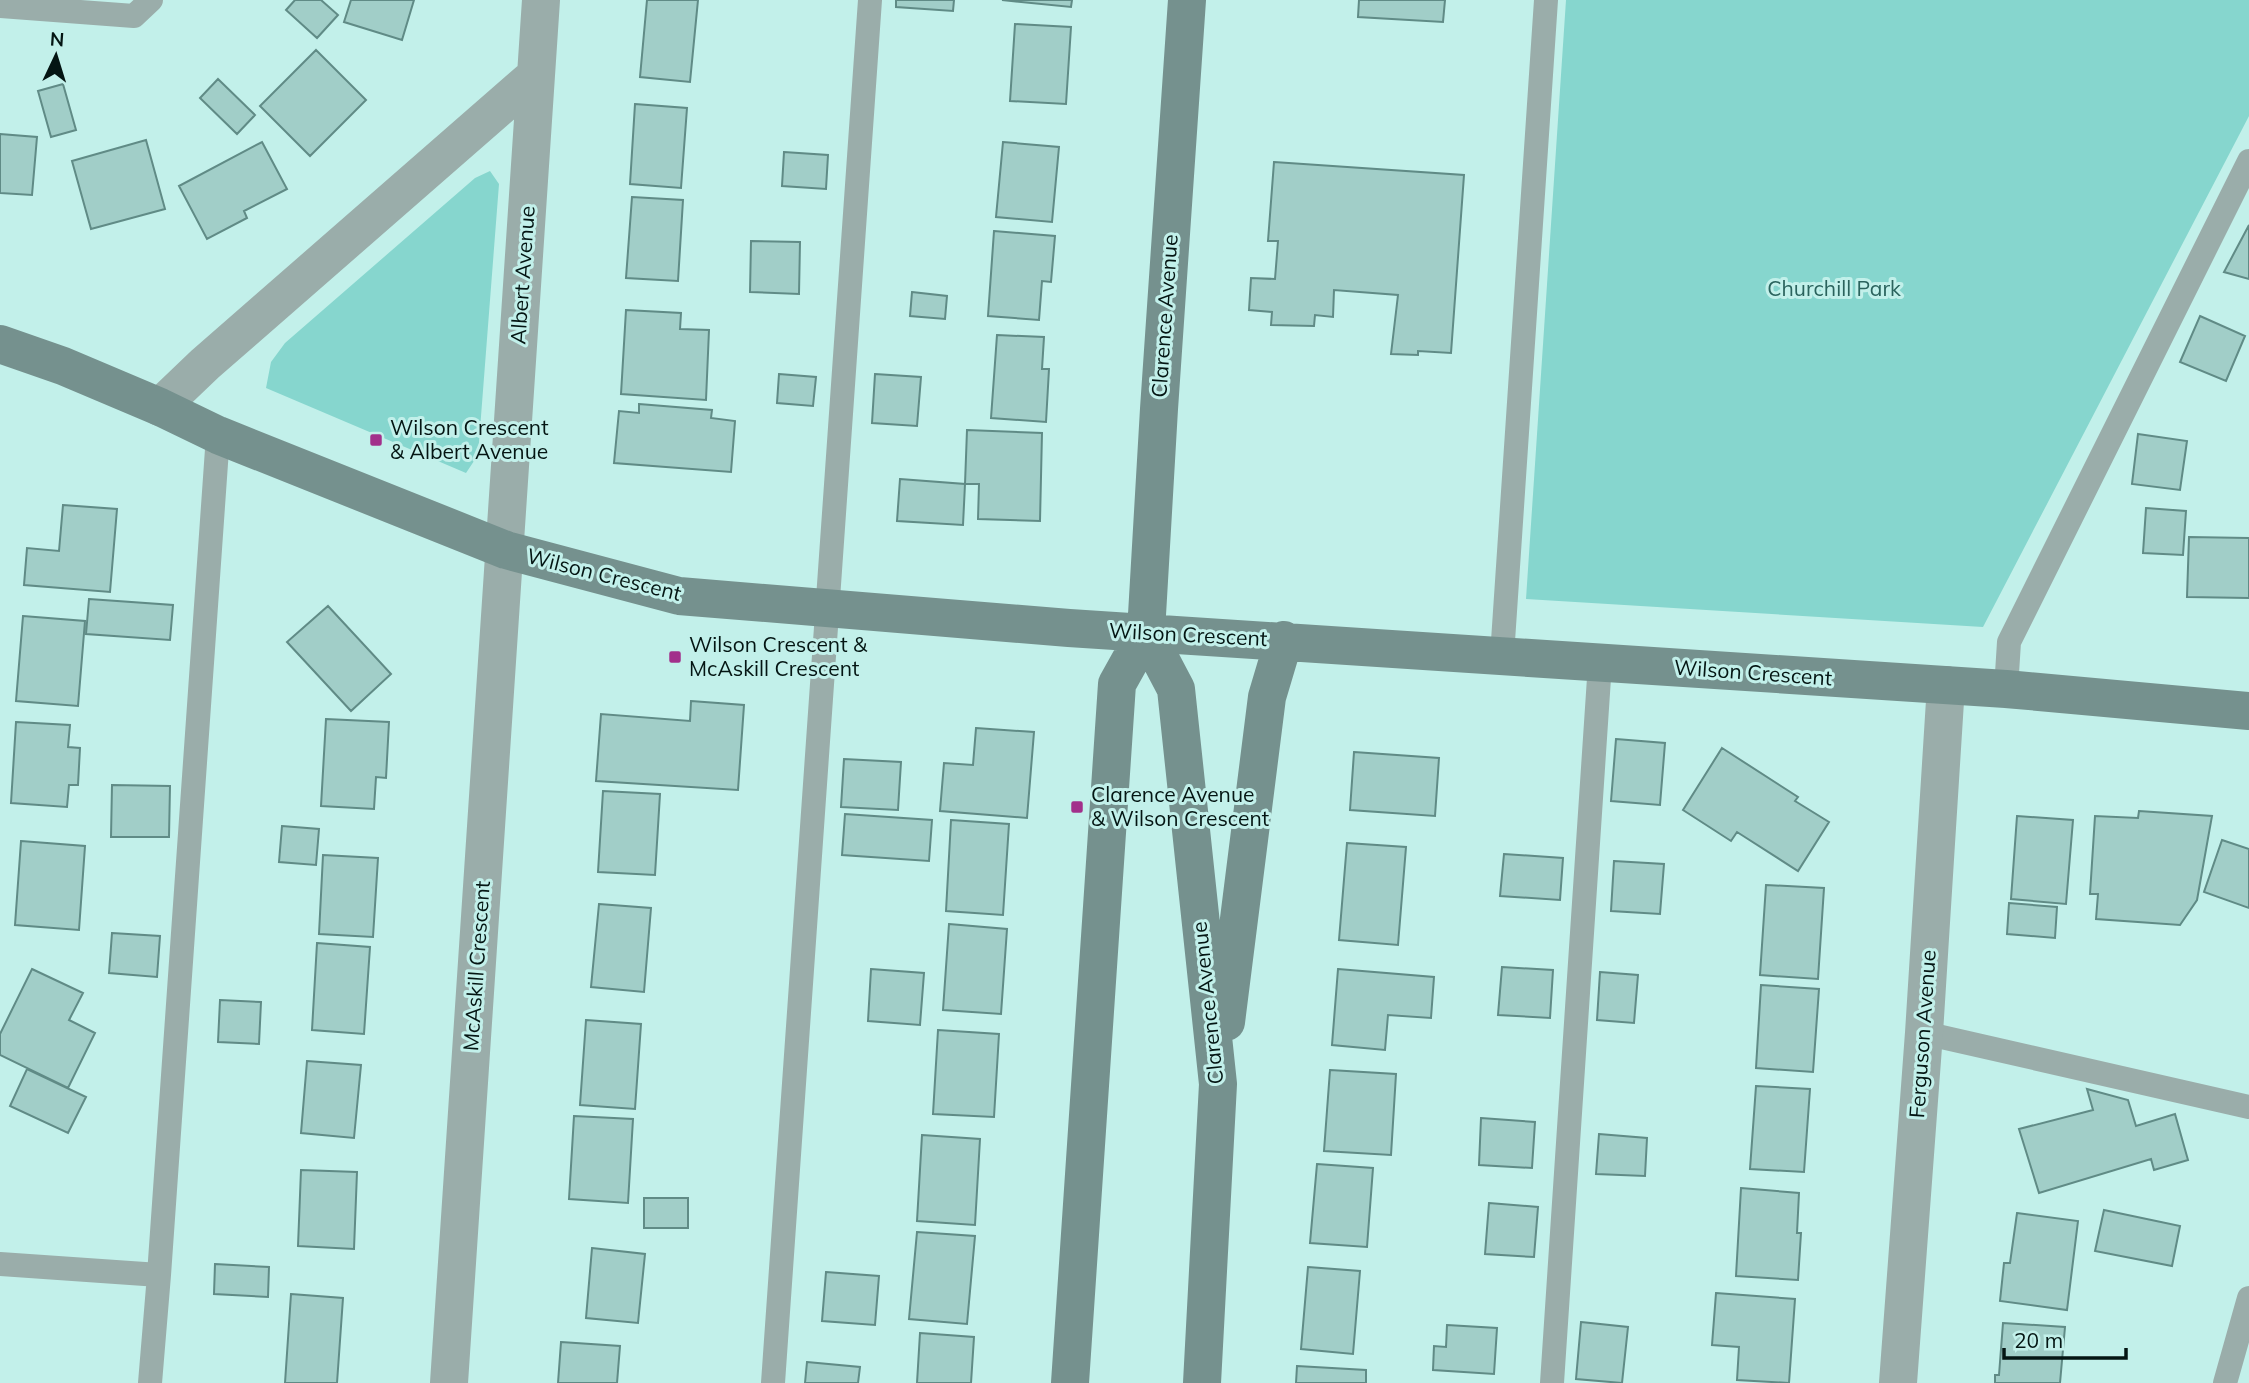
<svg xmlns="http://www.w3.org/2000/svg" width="2249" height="1383" viewBox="0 0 2249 1383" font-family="Mulish,sans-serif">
  <rect width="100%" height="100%" fill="#c2f0ea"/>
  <path fill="#86d6ce" d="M1566,0H2249V116L1983,627L1526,599Z
    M490,171L499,184L478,455L466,473L266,388L271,362L285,343L475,178Z"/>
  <path fill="#a1cec8" stroke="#608b86" stroke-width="2" d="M295,0H321L338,15L317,38L286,10Z
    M351,0H414L402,40L344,22Z
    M647,0H698L690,82L640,77Z
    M896,0H954L953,11L896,7Z
    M1002,0H1072L1071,7Z
    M1359,0H1445L1443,22L1358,17Z
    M1015,24L1071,27L1066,104L1010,101Z
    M316,50L366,100L310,156L260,106Z
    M218,79L255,115L237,134L200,98Z
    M63,84L76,130L51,137L38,91Z
    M635,104L687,108L681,188L630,184Z
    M0,134L37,137L32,195L0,193Z
    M146,140L165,209L91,229L72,161Z
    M262,142L287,189L244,211L247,218L207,239L179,186Z
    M1003,142L1059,147L1052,222L996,217Z
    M784,152L828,155L826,189L782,186Z
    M1274,162L1464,175L1451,353L1418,351V355L1391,354L1398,295L1334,290L1333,317L1315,315L1314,326L1271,325L1272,312L1249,310L1251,278L1275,279L1278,241H1268Z
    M632,197L683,200L678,281L626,278Z
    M2249,225V279L2224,272Z
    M994,231L1055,236L1051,282L1042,281L1039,320L988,316Z
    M751,241L800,242L799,294L750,292Z
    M912,292L947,296L945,319L910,316Z
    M626,310L681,313L680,329L709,330L706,400L621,394Z
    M2200,316L2245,336L2226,381L2180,362Z
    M997,335L1044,337L1042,369H1049L1046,422L991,418Z
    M779,374L816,377L813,406L777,403Z
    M875,374L921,377L917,426L872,423Z
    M639,404L712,410L711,418L735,421L731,472L614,463L619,411L639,413Z
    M967,430L1042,433L1040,521L978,519L979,484H965Z
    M2138,434L2187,441L2180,490L2132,484Z
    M900,479L965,484L963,525L897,521Z
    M63,505L117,509L110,592L24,585L27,548L59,551Z
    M2146,508L2186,511L2183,555L2143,553Z
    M2189,537L2249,538V598L2187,597Z
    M89,599L173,605L170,640L86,634Z
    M328,606L391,674L351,711L287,642Z
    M23,616L85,621L78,706L16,701Z
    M691,701L744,705L738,790L596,781L601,714L690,721Z
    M326,719L389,722L386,778L376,777L374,809L321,806Z
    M16,722L70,725L68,747L80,748L78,785H69L67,807L11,803Z
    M976,728L1034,732L1027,818L940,811L944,763L973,765Z
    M1616,739L1665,743L1660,805L1611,801Z
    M1722,748L1798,797L1795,801L1829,822L1798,871L1737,832L1731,841L1683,810Z
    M1354,752L1439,758L1435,816L1350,810Z
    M844,759L901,762L898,810L841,807Z
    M112,785L170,786L169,837H111Z
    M603,791L660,794L655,875L598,872Z
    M2139,811L2212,816L2197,900L2180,925L2096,919L2098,894H2090L2095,816L2138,818Z
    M845,814L932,820L929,861L842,855Z
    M2017,816L2073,820L2066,904L2011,899Z
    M951,820L1009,824L1003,915L946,911Z
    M282,826L319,829L316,865L279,862Z
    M2222,840L2249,849V908L2204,892Z
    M21,841L85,846L79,930L15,925Z
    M1347,843L1406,847L1398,945L1339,940Z
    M1504,854L1563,858L1560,900L1500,896Z
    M323,855L378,858L373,937L319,934Z
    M1614,861L1664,864L1660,914L1611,911Z
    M1766,885L1824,888L1818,979L1760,975Z
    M2009,903L2057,907L2055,938L2007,934Z
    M599,904L651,908L644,992L591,987Z
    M949,924L1007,929L1001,1014L943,1010Z
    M112,933L160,936L157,977L109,973Z
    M317,943L370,947L364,1034L312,1030Z
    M1502,967L1553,970L1550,1018L1498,1015Z
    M32,969L83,993L69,1020L95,1033L68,1088L0,1055V1034Z
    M871,969L924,973L920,1025L868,1021Z
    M1338,969L1434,977L1431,1018L1388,1015L1385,1050L1332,1045Z
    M1600,972L1638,975L1634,1023L1597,1020Z
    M1761,985L1819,989L1813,1072L1756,1068Z
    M220,1000L261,1002L259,1044L218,1042Z
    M586,1020L641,1024L635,1109L580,1105Z
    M938,1030L999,1034L994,1117L933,1114Z
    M307,1061L361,1065L354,1138L301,1133Z
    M27,1069L86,1097L68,1133L10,1106Z
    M1330,1070L1396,1074L1391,1155L1324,1151Z
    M1756,1086L1810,1089L1804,1172L1750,1169Z
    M2087,1089L2128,1100L2136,1126L2175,1114L2188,1160L2154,1170L2151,1159L2039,1193L2019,1129L2093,1110Z
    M574,1116L633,1119L628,1203L569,1199Z
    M1481,1118L1535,1122L1532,1168L1479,1165Z
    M1599,1134L1647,1138L1645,1176L1596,1174Z
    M922,1135L980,1139L975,1225L917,1221Z
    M1317,1164L1373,1168L1367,1247L1310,1243Z
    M301,1170L357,1172L354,1249L298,1246Z
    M1741,1188L1799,1193L1797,1233H1801L1798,1280L1736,1276Z
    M644,1198H688V1228H644Z
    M1489,1203L1538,1207L1534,1257L1485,1254Z
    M2104,1210L2180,1226L2172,1266L2095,1251Z
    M2017,1213L2078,1221L2067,1310L2000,1301L2004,1263H2010Z
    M917,1232L975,1236L967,1324L909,1319Z
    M592,1248L645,1254L638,1323L586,1318Z
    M215,1264L269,1267L268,1297L214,1294Z
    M1308,1267L1360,1271L1353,1354L1301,1349Z
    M826,1272L879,1276L875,1325L822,1321Z
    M1716,1293L1795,1299L1789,1383L1737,1380L1739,1347L1712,1345Z
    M291,1294L343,1298L337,1383H285Z
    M1581,1322L1628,1327L1622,1383L1576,1379Z
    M2003,1323L2065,1327L2060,1383H1995V1375H1999Z
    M1447,1325L1497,1328L1494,1374L1433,1370L1434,1346L1446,1347Z
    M920,1333L974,1337L971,1383H917Z
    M561,1342L620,1346L617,1383H558Z
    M807,1362L860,1367L858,1383H805Z
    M1297,1366L1366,1370V1383H1296Z"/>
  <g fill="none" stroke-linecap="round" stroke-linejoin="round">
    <path stroke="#9aadaa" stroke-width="24" d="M0,6L134,16L151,0
      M1502,656L1546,0
      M2006,689L2009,642L2249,161
      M1924,1033L2249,1107
      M0,1264L159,1275
      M150,1383L159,1275L218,435
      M773,1383L870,0
      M1552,1383L1600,663
      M2225,1383L2249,1298"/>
    <path stroke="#9aadaa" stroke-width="38" d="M160,407L205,364L535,76
      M449,1383L541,0
      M1898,1383L1924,1033L1946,685"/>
    <path stroke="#75918e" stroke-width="38" d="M0,344L63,366L160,407L218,435L506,550L679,596L1069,628L2006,689L2249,711
      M1146,632L1176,689L1218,1084L1202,1383
      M1226,1022L1267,697L1284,640
      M1070,1383L1117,684L1146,632L1159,409L1187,0"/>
  </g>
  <g fill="#a2308b" stroke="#c2f0ea" stroke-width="2.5">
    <rect x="369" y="433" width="14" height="14" rx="3.5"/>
    <rect x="668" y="650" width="14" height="14" rx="3.5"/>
    <rect x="1070" y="800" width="14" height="14" rx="3.5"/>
  </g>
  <g text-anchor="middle" stroke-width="6" stroke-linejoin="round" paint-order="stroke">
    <g font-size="21" fill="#041513" stroke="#c2f0ea">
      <text transform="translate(523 275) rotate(-86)" y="7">Albert Avenue</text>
      <text transform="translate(1165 316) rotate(-86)" y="7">Clarence Avenue</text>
      <text transform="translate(604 575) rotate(14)" y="7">Wilson Crescent</text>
      <text transform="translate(1188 635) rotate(3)" y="7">Wilson Crescent</text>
      <text transform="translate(1753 673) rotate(4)" y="7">Wilson Crescent</text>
      <text transform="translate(477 966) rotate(-86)" y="7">McAskill Crescent</text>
      <text transform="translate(1208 1003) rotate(-96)" y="7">Clarence Avenue</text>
      <text transform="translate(1923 1034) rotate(-86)" y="7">Ferguson Avenue</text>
    </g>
    <g font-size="21" fill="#2a635d" stroke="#c2f0ea">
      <text x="1834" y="296">Churchill Park</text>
    </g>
    <g font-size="21" fill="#041513" stroke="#c2f0ea" text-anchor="start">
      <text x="390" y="435">Wilson Crescent<tspan x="390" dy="24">&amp; Albert Avenue</tspan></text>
      <text x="689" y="652">Wilson Crescent &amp;<tspan x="689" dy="24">McAskill Crescent</tspan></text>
      <text x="1091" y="802">Clarence Avenue<tspan x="1091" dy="24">&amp; Wilson Crescent</tspan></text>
    </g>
  </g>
  <g transform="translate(56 56) rotate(4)" stroke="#c2f0ea" stroke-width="5" paint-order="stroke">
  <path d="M0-5L12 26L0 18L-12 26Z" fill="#041513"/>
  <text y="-10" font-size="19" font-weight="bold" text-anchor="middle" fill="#041513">N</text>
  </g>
  <path d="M2004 1348v10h122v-10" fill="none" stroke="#041513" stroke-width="3.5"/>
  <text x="2014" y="1348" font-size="21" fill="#041513" stroke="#c2f0ea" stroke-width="5" paint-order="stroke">20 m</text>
</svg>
